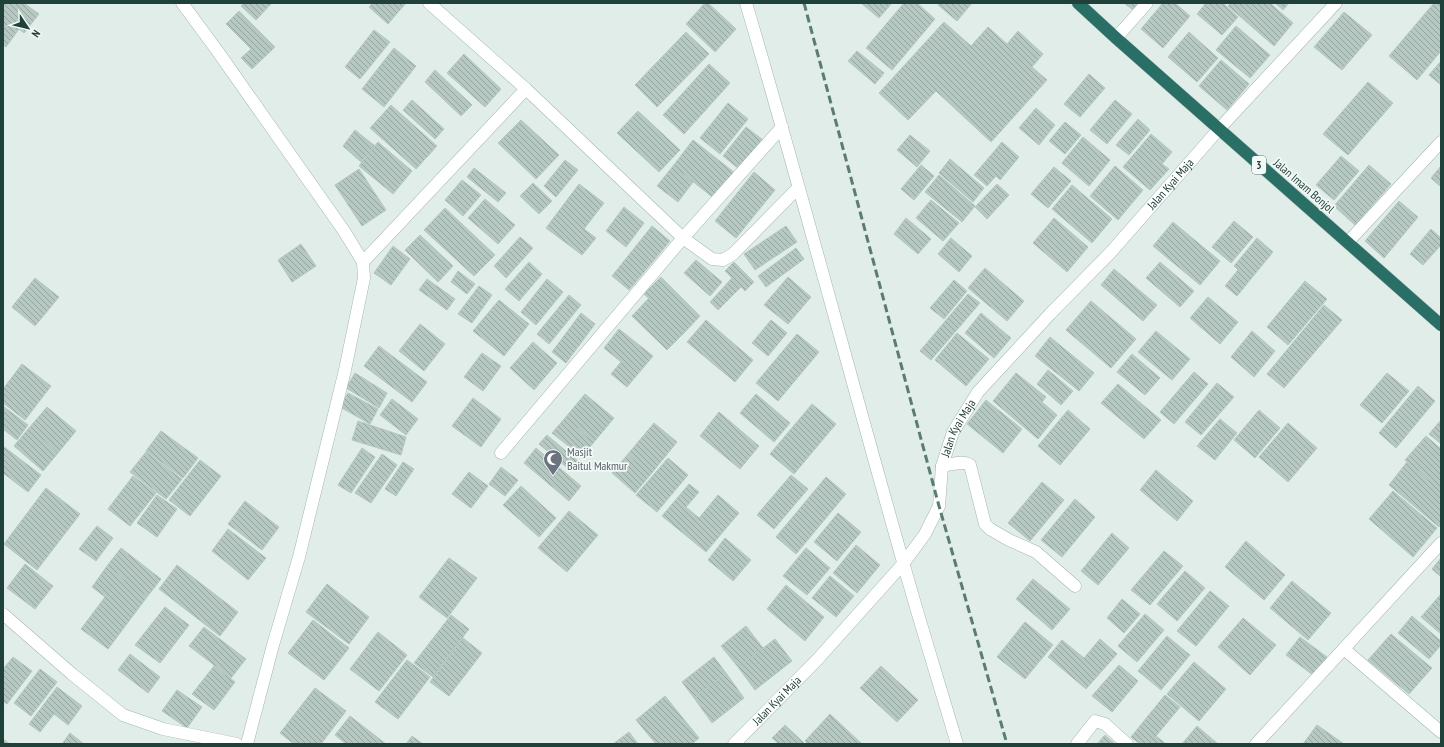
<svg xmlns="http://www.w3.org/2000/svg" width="1444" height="747" viewBox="0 0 1444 747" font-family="'PT Sans Narrow',sans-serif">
  <defs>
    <pattern id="building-back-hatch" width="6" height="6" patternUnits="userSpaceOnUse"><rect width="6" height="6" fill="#b6c8c2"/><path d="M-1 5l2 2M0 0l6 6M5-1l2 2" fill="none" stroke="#94a49f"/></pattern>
  </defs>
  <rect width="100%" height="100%" fill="#e1ede9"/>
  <path fill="url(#building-back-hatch)" stroke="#b3c8c1" d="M3,3H24L39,14L24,33L19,29L6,47L3,45Z
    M244,3H269L271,4L256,20L241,6Z
    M373,3H406L388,24L369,7Z
    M705,3H708L736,29L715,52L686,24Z
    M861,3H892L879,18Z
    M904,3H917L935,19L892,70L866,48Z
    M940,3H972L957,21L938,5Z
    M1124,3H1139L1133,10Z
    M1163,3H1175L1190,16L1163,48L1141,29Z
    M1206,3H1223L1238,17L1222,35L1197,14Z
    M1231,3H1270L1293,23L1274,46L1228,6Z
    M1275,3H1289L1283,10Z
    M1434,3H1441V51L1417,80L1389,56Z
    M239,11L275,47L252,69L241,58L251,49L226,24Z
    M1344,12L1372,35L1342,70L1314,47Z
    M944,22L971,46L988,27L1007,44L1018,31L1043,54L1032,67L1047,80L991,142L936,91L908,120L879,93Z
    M1236,26L1270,55L1250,78L1216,50Z
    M374,30L390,42L360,79L345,67Z
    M686,32L709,54L657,107L635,85Z
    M1189,32L1218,58L1197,82L1168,57Z
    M394,48L416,66L384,107L362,89Z
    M857,51L884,73L875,84L848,61Z
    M464,54L501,89L485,107L447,73Z
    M1221,60L1249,84L1227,110L1199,86Z
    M1441,61V85L1429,75Z
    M709,64L730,83L684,134L663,115Z
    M435,70L472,105L461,116L425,82Z
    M1089,74L1105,88L1080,117L1064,104Z
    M1368,82L1393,103L1373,126L1348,105Z
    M412,100L444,129L435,139L403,110Z
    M1115,100L1132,114L1107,144L1090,130Z
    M728,103L748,119L720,154L700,138Z
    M391,105L437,146L416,169L370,128Z
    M1348,105L1373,126L1348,155L1323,134Z
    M1036,108L1055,125L1039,145L1019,128Z
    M638,111L680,150L659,172L617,133Z
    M1138,119L1150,130L1129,155L1116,145Z
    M521,120L559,155L536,179L498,143Z
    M1065,122L1081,135L1065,154L1049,141Z
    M746,127L763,140L739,169L723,156Z
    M355,130L375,146L361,162L343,146Z
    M1151,134L1172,152L1162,164L1169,169L1150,190L1123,167Z
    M910,135L930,151L917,167L897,150Z
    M1083,137L1110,160L1089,186L1062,163Z
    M693,140L735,173L715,199L673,166Z
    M378,142L412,171L393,194L359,166Z
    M1002,142L1019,157L1000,180L996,176L987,186L974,175Z
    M1341,156L1359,171L1334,200L1316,185Z
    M950,159L984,188L973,202L939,173Z
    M565,160L578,170L556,197L544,186Z
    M921,165L934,176L914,200L901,189Z
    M1369,165L1391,184L1355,225L1334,206Z
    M673,166L693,182L678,202L657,186Z
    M1115,166L1143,190L1118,220L1090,196Z
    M1441,166V187L1431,178Z
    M1054,167L1071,181L1048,208L1031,194Z
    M474,168L506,193L498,202L467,177Z
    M359,169L386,210L362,226L335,185Z
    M754,172L775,190L736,238L715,221Z
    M939,175L975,206L962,222L925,192Z
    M462,180L481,195L463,216L445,200Z
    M533,183L552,201L539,214L520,196Z
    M579,184L604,203L584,229L596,238L582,255L546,228Z
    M997,184L1009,195L987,219L975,207Z
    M1072,185L1112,219L1092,243L1052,209Z
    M485,199L515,225L498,244L468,218Z
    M931,200L959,223L943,241L916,218Z
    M1399,201L1418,217L1384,258L1365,241Z
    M624,207L644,223L626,247L606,231Z
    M445,208L495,255L474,276L424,230Z
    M906,218L931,239L918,254L894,234Z
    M1054,218L1088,247L1067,272L1033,243Z
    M1234,221L1253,237L1231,263L1212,247Z
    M1173,222L1220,261L1200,285L1153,246Z
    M652,226L670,241L629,290L612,276Z
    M786,226L797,242L755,270L744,254Z
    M1431,229L1441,238V245L1423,265L1410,254Z
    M420,235L453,266L438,282L405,250Z
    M520,237L533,248L506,278L494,266Z
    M951,238L972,256L959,272L938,254Z
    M1257,238L1273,252L1237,296L1225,286L1238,270L1234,266Z
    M301,244L316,266L292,282L278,260Z
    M393,246L410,259L391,285L374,273Z
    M796,248L804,259L766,287L758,276Z
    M696,260L722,282L710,296L684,273Z
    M529,262L542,274L519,301L505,289Z
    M734,262L754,282L745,291L741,287L718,310L710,302L732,278L725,271Z
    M1160,262L1194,291L1180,307L1146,278Z
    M985,268L1024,301L1007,321L968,288Z
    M1114,269L1157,305L1143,321L1101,285Z
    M458,271L475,284L467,294L451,282Z
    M661,277L700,316L684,333L644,294Z
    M788,277L811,297L788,324L764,305Z
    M35,278L59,297L35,326L12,307Z
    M427,279L455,299L447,310L419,290Z
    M547,279L563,292L536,325L521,312Z
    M954,280L967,291L944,319L930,308Z
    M1305,281L1327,299L1288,345L1267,327Z
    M479,286L492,295L472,323L458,314Z
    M968,294L980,303L931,360L920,351Z
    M569,295L581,305L549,344L537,334Z
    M1208,297L1238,322L1220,344L1190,318Z
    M649,298L684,333L667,350L632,316Z
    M499,300L529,324L504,356L473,331Z
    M1091,301L1136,339L1111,368L1066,330Z
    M1324,305L1342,320L1284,388L1267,374Z
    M581,313L595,324L566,363L552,352Z
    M981,313L1011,338L994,358L965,333Z
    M706,320L753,360L735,382L687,342Z
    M771,320L787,333L768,356L752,343Z
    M420,324L445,344L424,371L399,351Z
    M619,329L653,356L627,387L611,374L621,362L604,348Z
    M1156,331L1190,359L1172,380L1138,352Z
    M1252,331L1275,351L1254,377L1231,357Z
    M957,333L989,359L966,386L935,360Z
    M797,334L819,352L778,401L756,383Z
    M1050,337L1094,373L1079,391L1035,356Z
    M533,342L557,363L534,390L510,368Z
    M379,346L427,382L412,402L364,366Z
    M482,353L501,366L483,391L464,377Z
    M1132,354L1160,378L1145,395L1117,372Z
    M22,364L51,386L25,420L3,403V389Z
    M1048,370L1073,391L1061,405L1037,384Z
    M1194,372L1208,384L1174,424L1160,412Z
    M355,373L387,393L379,408L346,388Z
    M1016,373L1046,397L1042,402L1057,415L1038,439L993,401Z
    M1387,373L1409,391L1382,423L1360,405Z
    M1217,383L1234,397L1201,435L1185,422Z
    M1118,384L1161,420L1144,439L1101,403Z
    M1418,386L1435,401L1396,448L1379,433Z
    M348,393L378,409L370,424L340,407Z
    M585,394L614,418L594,442L565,418Z
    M756,394L790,423L774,442L740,413Z
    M473,398L501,419L481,447L452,426Z
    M392,399L418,419L406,435L380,415Z
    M986,400L1022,429L1003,453L967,424Z
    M812,404L836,424L794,474L770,454Z
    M3,406L28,425L17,440L3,429Z
    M47,407L76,431L58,453L29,428Z
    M1068,410L1090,429L1060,465L1038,446Z
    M1259,410L1280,428L1255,458L1234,440Z
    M719,412L759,446L740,469L700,436Z
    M565,418L594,442L582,457L552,433Z
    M1220,419L1237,433L1215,460L1197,446Z
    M1441,420V444L1429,434Z
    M358,421L406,437L401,455L352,440Z
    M654,423L677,442L651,474L628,454Z
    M1288,423L1317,448L1288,482L1259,457Z
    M29,428L58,453L43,471L14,446Z
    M161,431L198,458L183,478L146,451Z
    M547,435L579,462L571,471L539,444Z
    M1426,436L1441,449V490L1405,460Z
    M3,446L41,475L28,492L3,473Z
    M362,448L375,457L351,493L338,485Z
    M536,448L581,486L569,501L524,463Z
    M146,452L182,479L166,499L130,472Z
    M382,454L397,465L371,503L355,493Z
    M628,454L651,474L635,493L612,473Z
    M668,458L688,475L657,512L636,495Z
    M200,460L221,476L190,516L169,500Z
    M403,462L414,469L396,496L385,489Z
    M1407,462L1441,490V524L1439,527L1389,485Z
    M501,467L518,480L505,496L489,484Z
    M1156,470L1193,501L1177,521L1140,490Z
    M469,472L488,486L471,508L452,494Z
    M791,475L808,489L774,529L757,515Z
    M133,476L156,493L130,526L108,509Z
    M826,477L846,494L796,554L776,537Z
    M1042,482L1064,500L1030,541L1008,523Z
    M689,484L699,492L686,507L699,518L718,495L739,513L706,552L662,516Z
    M521,486L556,518L539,537L503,505Z
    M46,488L80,514L37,570L4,544Z
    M1393,491L1437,528L1413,557L1369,519Z
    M157,495L177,509L157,537L137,523Z
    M1075,499L1095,517L1062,557L1041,540Z
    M245,501L279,527L262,550L228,524Z
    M569,511L598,535L567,572L538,548Z
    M838,513L861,532L837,561L814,542Z
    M97,526L113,538L96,561L79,549Z
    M228,529L266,558L248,580L212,551Z
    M1112,533L1129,548L1098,585L1081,571Z
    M725,538L751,560L733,581L708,560Z
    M1246,541L1285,575L1264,600L1225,567Z
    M856,545L880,565L857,593L833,573Z
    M121,548L161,579L147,597L107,566Z
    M806,548L830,568L807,595L783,576Z
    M1164,551L1183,566L1150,605L1131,590Z
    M449,558L477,578L447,618L419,597Z
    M1441,558V577L1432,569Z
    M25,564L53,586L35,609L7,588Z
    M177,565L238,612L220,636L159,589Z
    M107,566L147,597L108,649L81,629L105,597L92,587Z
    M1185,571L1205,588L1177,621L1157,604Z
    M830,576L854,596L836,617L812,598Z
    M1033,579L1070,609L1052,630L1016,599Z
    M1292,581L1331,613L1308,640L1270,608Z
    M327,584L369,617L349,644L306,612Z
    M786,585L824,617L805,641L767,609Z
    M1210,591L1229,606L1196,646L1177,631Z
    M1441,594V634L1421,617Z
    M1122,599L1140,614L1124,633L1107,618Z
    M165,607L189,625L160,663L135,645Z
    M1145,614L1164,630L1137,662L1118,646Z
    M451,615L469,629L433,677L414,663Z
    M1412,616L1441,641V645L1429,659L1398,633Z
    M1243,618L1276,645L1250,675L1218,647Z
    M313,620L349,648L324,680L288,653Z
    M1025,622L1053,645L1025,679L997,657Z
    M746,626L763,648L738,667L721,646Z
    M204,627L246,659L231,678L189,646Z
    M378,632L407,655L379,691L350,669Z
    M1391,634L1432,668L1409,694L1368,660Z
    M1167,636L1190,655L1161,690L1138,671Z
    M1300,637L1327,657L1313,675L1286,655Z
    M463,638L482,653L449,696L430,682Z
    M775,639L792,661L755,690L738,667Z
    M1100,639L1117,654L1086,689L1048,657L1062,640L1084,658Z
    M130,654L160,677L148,693L118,670Z
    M13,657L32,671L7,704L3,701V669Z
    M714,657L726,673L694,698L682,682Z
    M407,660L430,677L398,719L375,702Z
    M1194,662L1226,689L1199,721L1167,694Z
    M1119,665L1138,681L1112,712L1092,696Z
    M214,666L235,682L214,710L192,694Z
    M881,666L918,700L897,722L860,688Z
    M40,669L57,682L31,716L14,703Z
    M726,673L744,698L712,723L694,698Z
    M57,687L82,706L68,725L54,714L40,732L29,724Z
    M315,688L346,711L321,744H294L280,733Z
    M177,690L202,707L187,728L162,711Z
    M1165,695L1180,707L1156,736L1166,744H1140L1131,737Z
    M665,696L699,738L692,744H656L636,720Z
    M830,714L862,744H808L805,741Z
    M350,716L386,744H346L335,735Z
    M785,725L805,744H779L772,738Z
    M1317,725L1344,744H1303Z
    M1197,726L1218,744H1182Z
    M629,732L638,744H613Z
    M70,733L84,744H62Z
    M1105,735L1115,744H1097Z
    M412,736L423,744H406Z
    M3,739L10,744H3Z"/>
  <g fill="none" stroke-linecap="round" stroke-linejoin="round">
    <g stroke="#a3b6b1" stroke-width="13">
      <g id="minor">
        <path d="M182,3L216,49L344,231L363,262"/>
        <path d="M429,3L526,89L683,238L712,259L723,260L733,254L798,188"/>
        <path d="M746,3C801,189 850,376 903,562C920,623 939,683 957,744"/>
        <path d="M1116,38L1147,3"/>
        <path d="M1348,242L1441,142"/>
        <path d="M501,453L683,238L782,127"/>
        <path d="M942,466C950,465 963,460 970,465L985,524L990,529L1009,540L1036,552L1075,586"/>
        <path d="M3,614L72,674L123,715L163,729L237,744"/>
        <path d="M1344,649L1441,732"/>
        <path d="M247,744L273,645L299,557L345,370L364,278L363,262L526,89"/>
        <path id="s1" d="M734,744L816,661L903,564L925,534L939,506L942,466L953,432L978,392L1050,314L1111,252L1219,129L1336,3"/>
        <path d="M1077,744L1095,721L1105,724L1127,744"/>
        <path d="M1256,744L1441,543"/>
      </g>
    </g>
    <g stroke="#c1cac8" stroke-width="13">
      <path id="highway" d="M1078,3L1116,38L1441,325"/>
    </g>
    <use href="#minor" stroke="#fff" stroke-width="12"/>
    <use href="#highway" stroke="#296f66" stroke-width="12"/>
    <path stroke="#5a7c75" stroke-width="3" stroke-dasharray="8 4" stroke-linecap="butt" d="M804,3L939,506L1007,744"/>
  </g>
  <defs>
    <g id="mosque-pin" transform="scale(1)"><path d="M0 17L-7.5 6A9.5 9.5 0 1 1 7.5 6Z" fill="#6b7280" stroke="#f2f9f6"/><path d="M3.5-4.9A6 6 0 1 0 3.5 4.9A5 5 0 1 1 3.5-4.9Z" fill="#fff"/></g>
  </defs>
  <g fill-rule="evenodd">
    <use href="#mosque-pin" x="553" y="459"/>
  </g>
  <g text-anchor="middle" stroke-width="3.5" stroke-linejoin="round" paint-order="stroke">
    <rect fill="#f2f9f6" stroke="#5f7872" stroke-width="1" x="1252" y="156" width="14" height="18" rx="3"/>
    <g font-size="11" font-weight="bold" fill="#20403a">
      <text x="1259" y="169">3</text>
    </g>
    <g font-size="12" fill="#20403a" stroke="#f2f9f6">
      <text dy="4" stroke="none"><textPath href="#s1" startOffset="722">Jalan Kyai Maja</textPath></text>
      <text transform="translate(1304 186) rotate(41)" y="4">Jalan Imam Bonjol</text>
      <text dy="4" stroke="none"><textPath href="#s1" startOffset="397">Jalan Kyai Maja</textPath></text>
      <text dy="4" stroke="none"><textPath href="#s1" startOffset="61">Jalan Kyai Maja</textPath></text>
    </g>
    <g font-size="12" fill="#5b616d" stroke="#f2f9f6" text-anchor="start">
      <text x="567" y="456">Masjit<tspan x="567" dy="14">Baitul Makmur</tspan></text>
    </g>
  </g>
  <rect width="1444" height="747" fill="none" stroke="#20403a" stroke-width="8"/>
  <g transform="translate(28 28) rotate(125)" stroke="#f2f9f6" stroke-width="3" paint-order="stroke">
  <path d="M0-3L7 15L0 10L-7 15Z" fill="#20403a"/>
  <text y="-6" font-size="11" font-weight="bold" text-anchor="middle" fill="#20403a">N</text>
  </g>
</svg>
